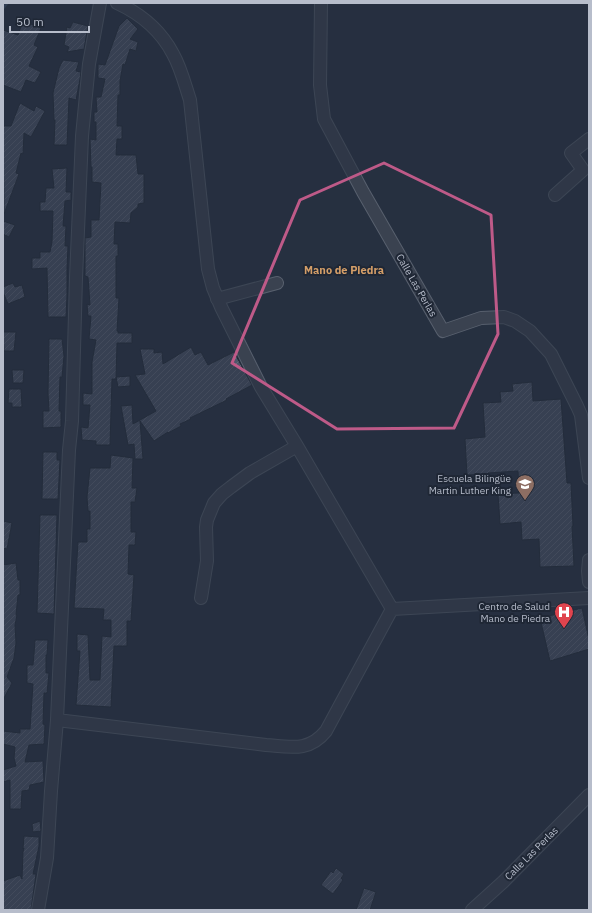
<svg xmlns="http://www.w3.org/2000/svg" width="592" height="913" viewBox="0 0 592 913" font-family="'IBM Plex Sans',sans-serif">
  <defs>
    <pattern id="building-hatch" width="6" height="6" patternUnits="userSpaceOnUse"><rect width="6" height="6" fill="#4c5669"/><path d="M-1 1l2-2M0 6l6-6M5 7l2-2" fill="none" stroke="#646c7d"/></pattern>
  </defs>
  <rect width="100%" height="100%" fill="#263040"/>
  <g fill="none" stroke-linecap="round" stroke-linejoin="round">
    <path stroke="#3c4c69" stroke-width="3" d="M3,8L7,3"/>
  </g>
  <path fill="url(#building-hatch)" stroke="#212937" d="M127,18L138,29L130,39L138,42L136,51L130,49L125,65L123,64L120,81V95H118L117,126H122V139H117L116,155H136L138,174H144V203L138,204V207L131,213L130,223L115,222L114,244H118V256H116V298H119L117,331H118V333H132V343H117L116,379H112L110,445H96V441L82,440L81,427L88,428L90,405H83V393L92,394V362L96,340L89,339L91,316H88L87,304L90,305L88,277L85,276V238L91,237V220H99L101,183L92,182V167H91L90,139L96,140V122H94V112H97L96,97H101L105,79L98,78V64L105,65L119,26Z
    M23,21L41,28L34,45L38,47L29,66L41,72L35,83L26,80L21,92L3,85V30L18,35Z
    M73,22L88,26L84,49L67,52L69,47L64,45L67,27L70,28Z
    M63,60L79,62L76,71L81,72L80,79L76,100L69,98L67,145H54L55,120H54L53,93L59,68Z
    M20,103L34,111L36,106L45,111L31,137L24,133L23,154L21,153L16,173L19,174L4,214L3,126H11Z
    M67,168L66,192H71V200L65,201L63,226H66L65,246H68L67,269V296L66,317H48L47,268L32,269V258H40V252H50L52,242L53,211H40V202H45L46,188H54L52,169Z
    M3,221L15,225L9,237L3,234Z
    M13,283L15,287L22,285L25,297L8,304L3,292V287Z
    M3,332H16L14,351H4Z
    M49,339H62L64,356L62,377H60L59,411H61V427L43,428V411H49L48,393Z
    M191,347L195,355L201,352L208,365L234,352L252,385L226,399L227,400L190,418L191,419L180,424L181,426L168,433V432L154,441L140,421L143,459H135L134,444L128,445L121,406L132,405L133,424L156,411L135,375L145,374L140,349H154V353L162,352L163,364Z
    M12,370H24L23,383H13Z
    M130,376V386L118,387L116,377Z
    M532,382L533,401L561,399L567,483H571L573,526H572L574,566L540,567L539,539L522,540L521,522L500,524L498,494L519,493L518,471L488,473V474L467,475L465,439L485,437L483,403L501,402L500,392L513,391L512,384Z
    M9,389H21L22,407H12V403H8Z
    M43,452H57V460H60L58,499H42Z
    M111,455L133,458L132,488H137L135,502H131V532H136L135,545H129L128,574L134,575L131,621H127V646H114L111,707L76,705L80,651H77V634L88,635L90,680H100L102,636L111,637V620H103L104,609L74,608L78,542H87V529H90V511H88L87,497L90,468H110Z
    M40,515H57L54,614L37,613Z
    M3,521L12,523L7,549L3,548Z
    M16,563L18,580H20V595H18L16,615H17L15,625L16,643L14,658L7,677L12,683L3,700V565Z
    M582,608L589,640V649L550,661L540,618Z
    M35,640H48L47,655H46V673H49L47,693H44L43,724L45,725L44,744L29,745L25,762L43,761L44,782L30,785L29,790L22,791L21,809H10V780L3,782V770L16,766L14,758L15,747L3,744V731L20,733V729H30L33,684L27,683V665H33L34,654Z
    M40,821L41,831L33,832L32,824Z
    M24,836L39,837V846L33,874H36L31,910H3V881L20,875L22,879L23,852L24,848L23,849Z
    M336,868L344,874L341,878L343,880L333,894L321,885L331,871L333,873Z
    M364,888L376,892L370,910H356Z"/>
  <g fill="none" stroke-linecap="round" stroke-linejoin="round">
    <g stroke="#58606e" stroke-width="14">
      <path id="minor" d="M117,3C141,14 161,31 173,54C181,68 185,85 190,100L208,269L213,288L221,307L261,387L297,446L392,609
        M321,3L320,85L324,119L363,192L443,331L481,318L504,317L515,321L530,331L551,354L577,406L581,415L589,478
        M555,195L583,170L571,153L589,139
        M217,299L277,283
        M589,560L588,571L589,582
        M201,598L207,561L206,527L207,520L214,503L222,494L231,487L250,473L297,446
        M392,609L589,598
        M57,720L266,745C291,747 309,752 326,731L392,609
        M38,910L47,858L51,791L57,720L69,450L72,421L76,278L82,136L89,64L100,3
        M472,910L503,882L589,795"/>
    </g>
    <use href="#minor" stroke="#3a4250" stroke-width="12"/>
  </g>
  <path d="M0 0H592V913H0ZM384,163L491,215L498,334L454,428L337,429L232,363L300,200Z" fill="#263040" fill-opacity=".55" fill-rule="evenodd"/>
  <path fill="none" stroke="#be5a88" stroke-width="3" stroke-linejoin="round" d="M384,163L491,215L498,334L454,428L337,429L232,363L300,200Z"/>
  <defs>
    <g id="school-pin" transform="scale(1)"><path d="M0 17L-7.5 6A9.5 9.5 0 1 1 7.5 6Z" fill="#8d6e63" stroke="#1f2735"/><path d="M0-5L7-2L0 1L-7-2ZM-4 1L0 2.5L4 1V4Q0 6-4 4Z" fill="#fff"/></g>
    <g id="hospital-pin" transform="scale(1)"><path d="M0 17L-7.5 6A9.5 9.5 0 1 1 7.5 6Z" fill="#e0444e" stroke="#1f2735"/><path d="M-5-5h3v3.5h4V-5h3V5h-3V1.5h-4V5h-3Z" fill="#fff"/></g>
  </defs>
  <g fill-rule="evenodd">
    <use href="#school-pin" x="525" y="484"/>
    <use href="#hospital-pin" x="564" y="612"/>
  </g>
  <g text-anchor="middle" stroke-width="4" stroke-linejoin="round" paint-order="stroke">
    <g font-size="10" fill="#b7bdcb" stroke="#1f2735">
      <text transform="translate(417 285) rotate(60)" y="4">Calle Las Perlas</text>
      <text transform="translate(531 853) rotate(-45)" y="4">Calle Las Perlas</text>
    </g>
    <g font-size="10" fill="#b7bdcb" stroke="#1f2735" text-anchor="end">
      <text x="511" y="482">Escuela Bilingüe<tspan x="511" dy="12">Martin Luther King</tspan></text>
      <text x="550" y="610">Centro de Salud<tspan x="550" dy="12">Mano de Piedra</tspan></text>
    </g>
    <g font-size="11" font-weight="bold" fill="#d49e68" stroke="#1f2735">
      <text x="344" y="274">Mano de Piedra</text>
    </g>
  </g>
  <rect width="592" height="913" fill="none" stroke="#b7bdcb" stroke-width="8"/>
  <path d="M10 26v6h79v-6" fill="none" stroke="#b7bdcb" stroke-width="2"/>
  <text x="16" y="26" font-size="12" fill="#b7bdcb" stroke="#1f2735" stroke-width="3" paint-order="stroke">50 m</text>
</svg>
